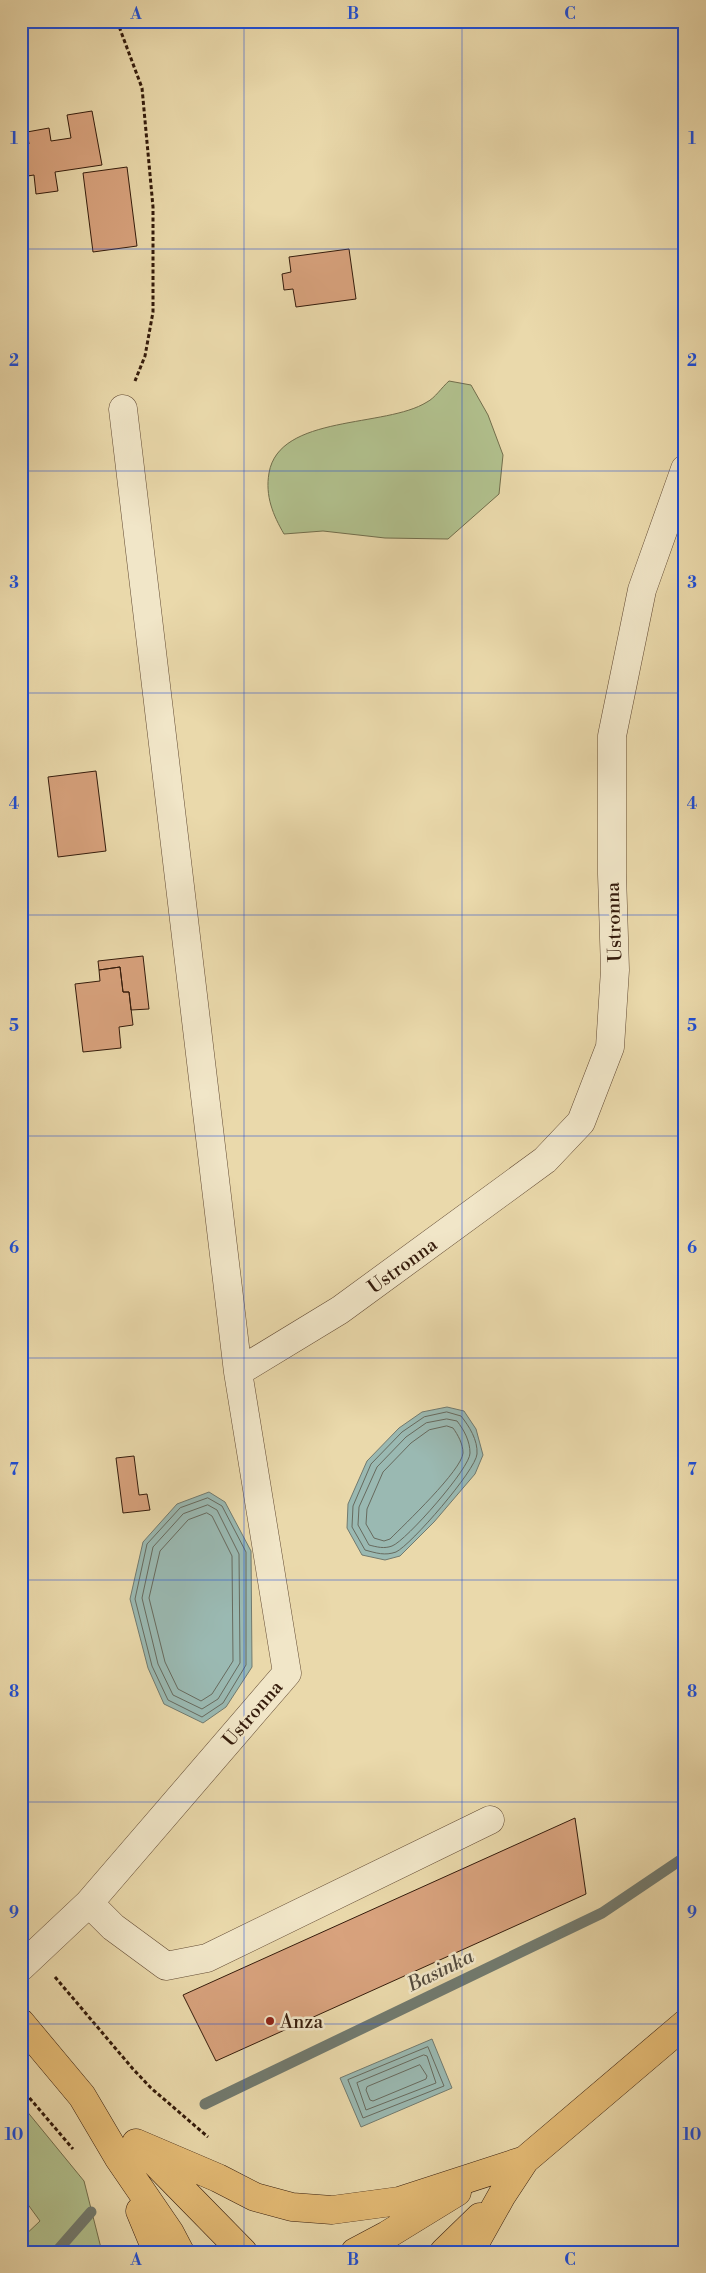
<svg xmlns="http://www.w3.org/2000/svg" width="706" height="2273" viewBox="0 0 706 2273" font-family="'Libre Bodoni',serif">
  <rect width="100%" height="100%" fill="#ead9ab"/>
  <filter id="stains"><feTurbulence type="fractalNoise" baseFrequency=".004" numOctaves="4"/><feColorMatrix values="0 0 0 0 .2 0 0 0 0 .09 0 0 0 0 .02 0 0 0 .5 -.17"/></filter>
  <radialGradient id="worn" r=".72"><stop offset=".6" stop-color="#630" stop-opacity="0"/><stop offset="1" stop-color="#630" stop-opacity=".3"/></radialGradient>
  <path fill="#b1c08d" stroke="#726e4c" d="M449,381L471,385L488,415L503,455L499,494L448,539L385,538L323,531L284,534C273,515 265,496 269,473C279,414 386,428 427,402C435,398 442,387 449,381Z
    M21,2104L84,2181L102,2252H21V2239L40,2221L21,2195Z"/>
  <path fill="#9ab9b2" stroke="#717a6f" d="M447,1407L464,1411L476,1429L483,1455L475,1474L434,1522L400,1556L385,1560L362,1555L347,1528L348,1504L367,1461L399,1428L422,1412Z
    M209,1492L225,1502L251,1551L252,1667L226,1707L203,1723L164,1704L148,1668L130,1599L143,1542L177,1504Z
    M432,2039L452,2088L361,2127L340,2078Z"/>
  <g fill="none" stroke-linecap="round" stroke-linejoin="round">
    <path stroke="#676a5e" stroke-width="1" d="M447,1412L461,1416C469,1426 478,1440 477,1454C476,1470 411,1545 396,1552C385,1556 376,1553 365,1550L352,1527L353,1506L371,1464L402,1432L424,1417Z
      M447,1419L457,1421C464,1430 470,1441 470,1453C471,1467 406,1541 392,1546C384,1549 377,1547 369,1545L358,1525L359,1507L377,1467L406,1437L426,1423Z
      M447,1426L453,1428C458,1435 463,1444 463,1453C462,1470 404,1525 390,1539L384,1541L374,1538L366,1524L367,1509L383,1472L411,1443L429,1430Z
      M208,1498L222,1506L246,1552V1665L223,1703L202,1717L168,1700L152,1666L135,1599L147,1544L180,1508Z
      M208,1505L217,1510L239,1554L240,1663L218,1699L202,1709L173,1695L158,1664L142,1598L153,1547L183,1514Z
      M207,1513L212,1516L232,1556L233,1661L212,1694L201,1701L178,1689L165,1662L149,1598L160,1551L188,1520Z
      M428,2047L444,2086L363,2118L348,2080Z
      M424,2055L427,2056L436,2083L366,2110L357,2083Z
      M420,2065L427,2076L426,2079L373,2101L370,2100L366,2090L367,2087Z"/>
    <path stroke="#717a6f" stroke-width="11" d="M205,2104L602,1913L685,1857
      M56,2252L91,2212"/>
  </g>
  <path fill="#d8a27d" stroke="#341b0b" d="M92,111L102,165L55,172L58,191L36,194L34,175L21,177V145L29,144L27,132L49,128L51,141L71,138L67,115Z
    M127,167L137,246L93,252L83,173Z
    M349,249L356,299L296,307L293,289L284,290L282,274L291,272L289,257Z
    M96,771L106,851L58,857L48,777Z
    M143,956L149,1009L131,1010L129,992H123L120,967L99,970L98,961Z
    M120,967L123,992H129L133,1025L119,1027L121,1048L83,1052L75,984L100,981L99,970Z
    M134,1456L139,1495L147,1494L150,1510L123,1513L116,1458Z
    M575,1818L586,1894L216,2061L183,1995Z"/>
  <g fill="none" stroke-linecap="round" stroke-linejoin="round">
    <g stroke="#624a33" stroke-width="29">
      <path id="minor" d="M123,409L238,1372
        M89,1903L113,1927L166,1966L207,1958L490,1820
        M21,1967L89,1903L287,1673L238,1372L340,1310L545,1160L581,1122L610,1047L615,970L612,874V736L642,590L685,469"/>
    </g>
    <g stroke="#341b0b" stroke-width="29">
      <path id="major" d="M21,2023L82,2096L118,2157L170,2233L180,2252
        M136,2143L218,2178L255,2197L292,2207L332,2210L399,2201L525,2160
        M146,2153L243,2252
        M140,2211L157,2252
        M355,2252L387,2235L457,2192
        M444,2252L480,2217
        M470,2252L502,2195L525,2160L685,2024"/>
    </g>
    <path stroke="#341b0b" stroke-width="3" stroke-dasharray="4 2.5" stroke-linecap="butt" d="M117,21L142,88L153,207V312L145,356L135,381
      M55,1977L133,2069L151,2088L208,2137
      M21,2088L73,2149"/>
    <use href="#minor" stroke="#f1e6c8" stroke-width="28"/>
    <use href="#major" stroke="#e5bc76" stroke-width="28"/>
  </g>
  <path fill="none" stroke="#1d4ed8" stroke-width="1" stroke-opacity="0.55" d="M244,21V2252M462,21V2252M21,249H685M21,471H685M21,693H685M21,915H685M21,1136H685M21,1358H685M21,1580H685M21,1802H685M21,2024H685"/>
  <circle fill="#8f2418" stroke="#f1e6c8" stroke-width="2" cx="270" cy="2021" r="5"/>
  <g text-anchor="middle" stroke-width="5" stroke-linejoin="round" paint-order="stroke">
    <g font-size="19" fill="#341b0b" stroke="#f1e6c8">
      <text transform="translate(613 922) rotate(-92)" y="7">Ustronna</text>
      <text transform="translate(402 1265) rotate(-36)" y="7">Ustronna</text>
      <text transform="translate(252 1713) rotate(-49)" y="7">Ustronna</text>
    </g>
    <g font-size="19" fill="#341b0b" stroke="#f1e6c8" text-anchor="start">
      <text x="280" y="2028">Anza</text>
    </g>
    <g font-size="20" font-style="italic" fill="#534a3d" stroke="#f1e6c8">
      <text transform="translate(440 1970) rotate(-26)" y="7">Basinka</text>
    </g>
  </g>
  <rect width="706" height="2273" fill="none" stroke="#ead9ab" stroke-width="55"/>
  <rect x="28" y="28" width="650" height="2218" fill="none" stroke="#1d4ed8" stroke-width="2"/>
  <g font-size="16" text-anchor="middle" font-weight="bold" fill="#1d4ed8">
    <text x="136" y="19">A</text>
    <text x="353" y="19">B</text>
    <text x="570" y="19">C</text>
    <text x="14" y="144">1</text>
    <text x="692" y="144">1</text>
    <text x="14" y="366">2</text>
    <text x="692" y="366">2</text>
    <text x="14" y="588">3</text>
    <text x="692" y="588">3</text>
    <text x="14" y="809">4</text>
    <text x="692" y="809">4</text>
    <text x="14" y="1031">5</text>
    <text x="692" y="1031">5</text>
    <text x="14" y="1253">6</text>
    <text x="692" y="1253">6</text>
    <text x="14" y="1475">7</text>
    <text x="692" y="1475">7</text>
    <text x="14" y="1697">8</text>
    <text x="692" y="1697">8</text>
    <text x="14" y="1918">9</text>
    <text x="692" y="1918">9</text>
    <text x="14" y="2140">10</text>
    <text x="692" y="2140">10</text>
    <text x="136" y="2265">A</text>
    <text x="353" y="2265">B</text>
    <text x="570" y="2265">C</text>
  </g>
  <rect width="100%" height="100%" filter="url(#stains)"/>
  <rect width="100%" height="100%" fill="url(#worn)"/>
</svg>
